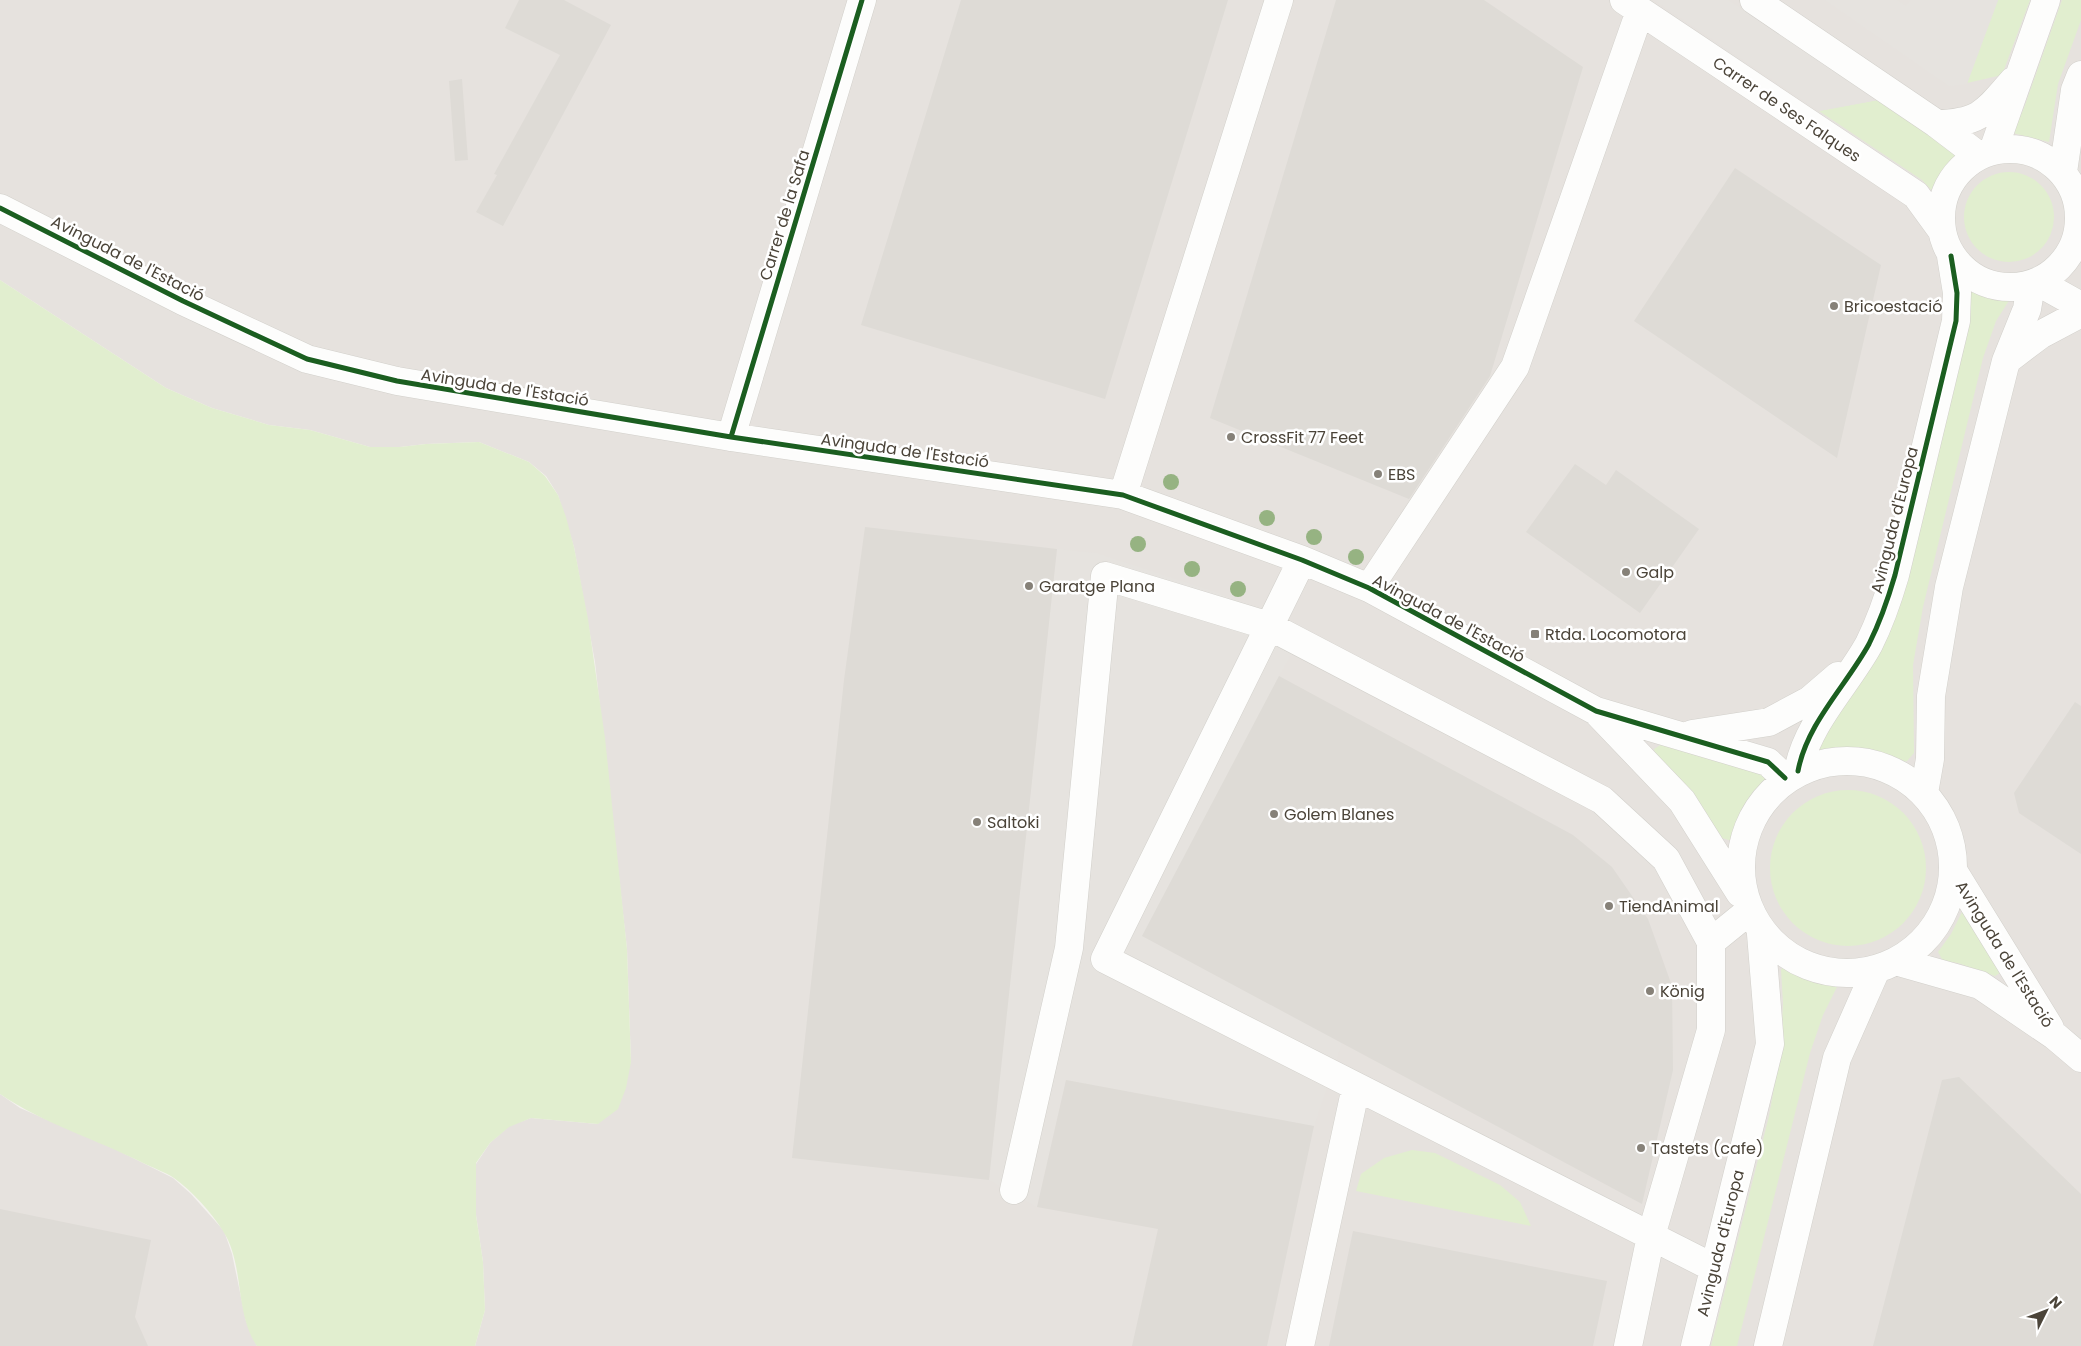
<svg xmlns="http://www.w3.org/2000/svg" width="2081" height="1346" viewBox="0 0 2081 1346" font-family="Poppins,sans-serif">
  <rect width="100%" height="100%" fill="#f4f2ee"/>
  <path fill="#e6e2de" d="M0,0H2081V1346H475L485,1310L483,1262L476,1215V1164L490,1143L509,1126L531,1118L598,1124L631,1062L627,949L595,662L574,547L558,495L546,476L529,462L479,442L426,444L400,447H370L310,430L269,425L212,408L166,388L0,280Z
    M0,1094L20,1108L117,1150L173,1178L191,1194L224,1231L232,1254L246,1321L257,1346H0Z"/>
  <path fill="#e1eecf" d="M1998,0H2030L2002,75L1967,83Z
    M2062,0H2081V20L2058,84L2049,142L2013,133L2024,108Z
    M1878,100L1962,157L1949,173L1941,196H1937L1922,180L1819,111Z
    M1964 217a45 45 0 1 1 90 0a45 45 0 1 1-90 0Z
    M0,280L166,388L212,408L269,425L310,430L370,447H400L426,444L479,442L529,462L545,476L558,495L566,517L574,547L588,619L605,738L627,949L631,1062L626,1088L618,1109L598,1124L531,1118L509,1127L490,1143L476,1163V1215L483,1262L485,1310L475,1346H257C234,1312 245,1265 223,1231C211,1212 192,1191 174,1178C165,1172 153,1168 143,1163C96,1139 44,1124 0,1094Z
    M1967,283L2010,299L1996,321L1983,358L1923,607L1913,665L1914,753L1907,761L1898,764L1865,753L1840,752L1823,756L1817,746L1825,729L1853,693Z
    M1662,744C1695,756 1728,766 1764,771L1769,780C1765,789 1757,795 1751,803C1744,813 1739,826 1737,838L1732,841L1722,838L1688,789L1655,756L1654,749Z
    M1770 868a78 78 0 1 1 156 0a78 78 0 1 1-156 0Z
    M1964,908L2003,971L1995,976L1958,963L1943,961L1938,952L1951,934Z
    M1785,964L1838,985L1823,1015L1810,1053L1737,1346H1711L1769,1116L1781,1048L1783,1003L1781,970Z
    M1412,1150L1435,1153L1500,1185L1520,1202L1531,1226L1356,1191L1361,1174L1384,1158Z"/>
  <path fill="#e6e3df" d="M1654,0H1728L1878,100L1819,111Z
    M1825,0H1897L1906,6L1911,0H1998L1967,84L1949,86Z
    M1057,549L1096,553L1218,593L1304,631L1279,676L1342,1043L1314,1126L1066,1080L1037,1207L989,1180Z"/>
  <path fill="#dedbd6" d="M519,0H564L611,25L503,226L476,212L497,175L494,174L560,55L505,28Z
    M961,0H1228L1105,399L861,325Z
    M1336,0H1484L1583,67L1490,376L1409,499L1210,418Z
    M462,79L468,160L455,161L449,81Z
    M1735,168L1881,265L1837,458L1634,321Z
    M1575,464L1606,485L1616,470L1699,529L1640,613L1526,532Z
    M865,527L1057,549L989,1180L792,1158L844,680Z
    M1279,676L1573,835L1612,867L1648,919L1672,986L1673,1070L1642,1204L1142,936Z
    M2075,702L2081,706V854L2019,813L2014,793Z
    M1959,1077L2081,1194V1346H1873L1942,1080Z
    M1066,1080L1314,1126L1267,1346H1132L1158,1229L1037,1207Z
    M0,1209L151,1240L135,1317L148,1346H0Z
    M1353,1231L1607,1281L1593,1346H1329Z"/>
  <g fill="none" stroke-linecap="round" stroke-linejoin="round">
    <g stroke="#d2d0cb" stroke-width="29">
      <path id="minor" d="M1624,0L1916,195L1940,228
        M1754,0L1937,124L1979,156
        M1937,124C1980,123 1986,112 2013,81
        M1941 218a69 69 0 1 1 138 0a69 69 0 1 1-138 0Z
        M1993,151L2046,0
        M2063,172L2075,90L2081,75
        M0,208L183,301L307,359L397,381L731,437L1123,495L1302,560L1369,588L1596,711L1768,762L1785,778
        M2038,282L2081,306
        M2007,360L2040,335L2081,313
        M731,437L862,0
        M1123,495L1279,0
        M1302,560L1105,959L1714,1268
        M1369,588L1515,367L1640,11
        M1597,712L1682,801L1740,893
        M1692,734L1769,722L1810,700L1838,676
        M1741 867a106 106 0 1 1 212 0a106 106 0 1 1-212 0Z
        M1798,771C1807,723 1846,686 1869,644C1880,622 1888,599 1895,575L1956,321L1957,293L1951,256
        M1924,793L1930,759L1931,696L1949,587L2006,361L2027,309L2031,285
        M1954,872L2050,1028
        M1711,942L1748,912
        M1899,962L1980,985L2055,1036L2081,1058
        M1014,1190L1069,948L1105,576L1269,626L1602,800L1666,859L1711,942V1030L1651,1236L1628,1346
        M1300,1346L1356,1087
        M1695,1346L1770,1044L1761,934
        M1768,1346L1837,1058L1875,972"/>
    </g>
    <use href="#minor" stroke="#fdfdfc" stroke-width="28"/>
    <g stroke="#fff" stroke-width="8">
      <path id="cycleway" d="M0,208L183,301L307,359L397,381L731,437L1123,495L1302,560L1369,588L1596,711L1768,762L1785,778
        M731,437L862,0
        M1798,771C1807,723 1846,686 1869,644C1880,622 1888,599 1895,575L1956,321L1957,293L1951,256"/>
    </g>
    <use href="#cycleway" stroke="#1b5e20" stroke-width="5"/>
  </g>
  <g fill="#96b382">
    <circle cx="1171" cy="482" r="8"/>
    <circle cx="1267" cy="518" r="8"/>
    <circle cx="1314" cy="537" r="8"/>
    <circle cx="1138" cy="544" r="8"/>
    <circle cx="1356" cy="557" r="8"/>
    <circle cx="1192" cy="569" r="8"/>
    <circle cx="1238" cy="589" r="8"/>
  </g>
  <g fill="#868178" stroke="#fff" stroke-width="2">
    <circle cx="1834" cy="306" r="5"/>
    <circle cx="1231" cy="437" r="5"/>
    <circle cx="1378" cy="474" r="5"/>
    <circle cx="1626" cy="572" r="5"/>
    <circle cx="1029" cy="586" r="5"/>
    <rect x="1530" y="629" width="10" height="10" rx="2.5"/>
    <circle cx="1274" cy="814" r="5"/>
    <circle cx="977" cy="822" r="5"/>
    <circle cx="1609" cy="906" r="5"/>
    <circle cx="1650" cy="991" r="5"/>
    <circle cx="1641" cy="1148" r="5"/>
  </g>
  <g text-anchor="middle" stroke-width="5" stroke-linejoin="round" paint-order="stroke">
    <g font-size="16" fill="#4b4439" stroke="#fff">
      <text transform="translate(1787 109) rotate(34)" y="6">Carrer de Ses Falques</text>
      <text transform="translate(784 215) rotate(-73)" y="6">Carrer de la Safa</text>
      <text transform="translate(128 258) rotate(27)" y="6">Avinguda de l'Estació</text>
      <text transform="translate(505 387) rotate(9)" y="6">Avinguda de l'Estació</text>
      <text transform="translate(905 450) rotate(8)" y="6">Avinguda de l'Estació</text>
      <text transform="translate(1894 520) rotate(-76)" y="6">Avinguda d'Europa</text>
      <text transform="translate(1449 618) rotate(28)" y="6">Avinguda de l'Estació</text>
      <text transform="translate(2005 954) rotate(58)" y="6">Avinguda de l'Estació</text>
      <text transform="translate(1720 1243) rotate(-76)" y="6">Avinguda d'Europa</text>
    </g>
    <g font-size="16" fill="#4b4439" stroke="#fff" text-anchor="start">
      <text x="1844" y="312">Bricoestació</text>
      <text x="1241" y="443">CrossFit 77 Feet</text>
      <text x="1388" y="480">EBS</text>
      <text x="1636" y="578">Galp</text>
      <text x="1039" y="592">Garatge Plana</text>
      <text x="1545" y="640">Rtda. Locomotora</text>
      <text x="1284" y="820">Golem Blanes</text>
      <text x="987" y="828">Saltoki</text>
      <text x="1619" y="912">TiendAnimal</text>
      <text x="1660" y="997">König</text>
      <text x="1651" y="1154">Tastets (cafe)</text>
    </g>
  </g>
  <g transform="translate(2046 1311) rotate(48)" stroke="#ffffff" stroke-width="4" paint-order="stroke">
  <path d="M0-4L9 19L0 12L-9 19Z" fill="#4b4439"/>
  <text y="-8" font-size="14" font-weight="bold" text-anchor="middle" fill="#4b4439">N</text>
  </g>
</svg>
